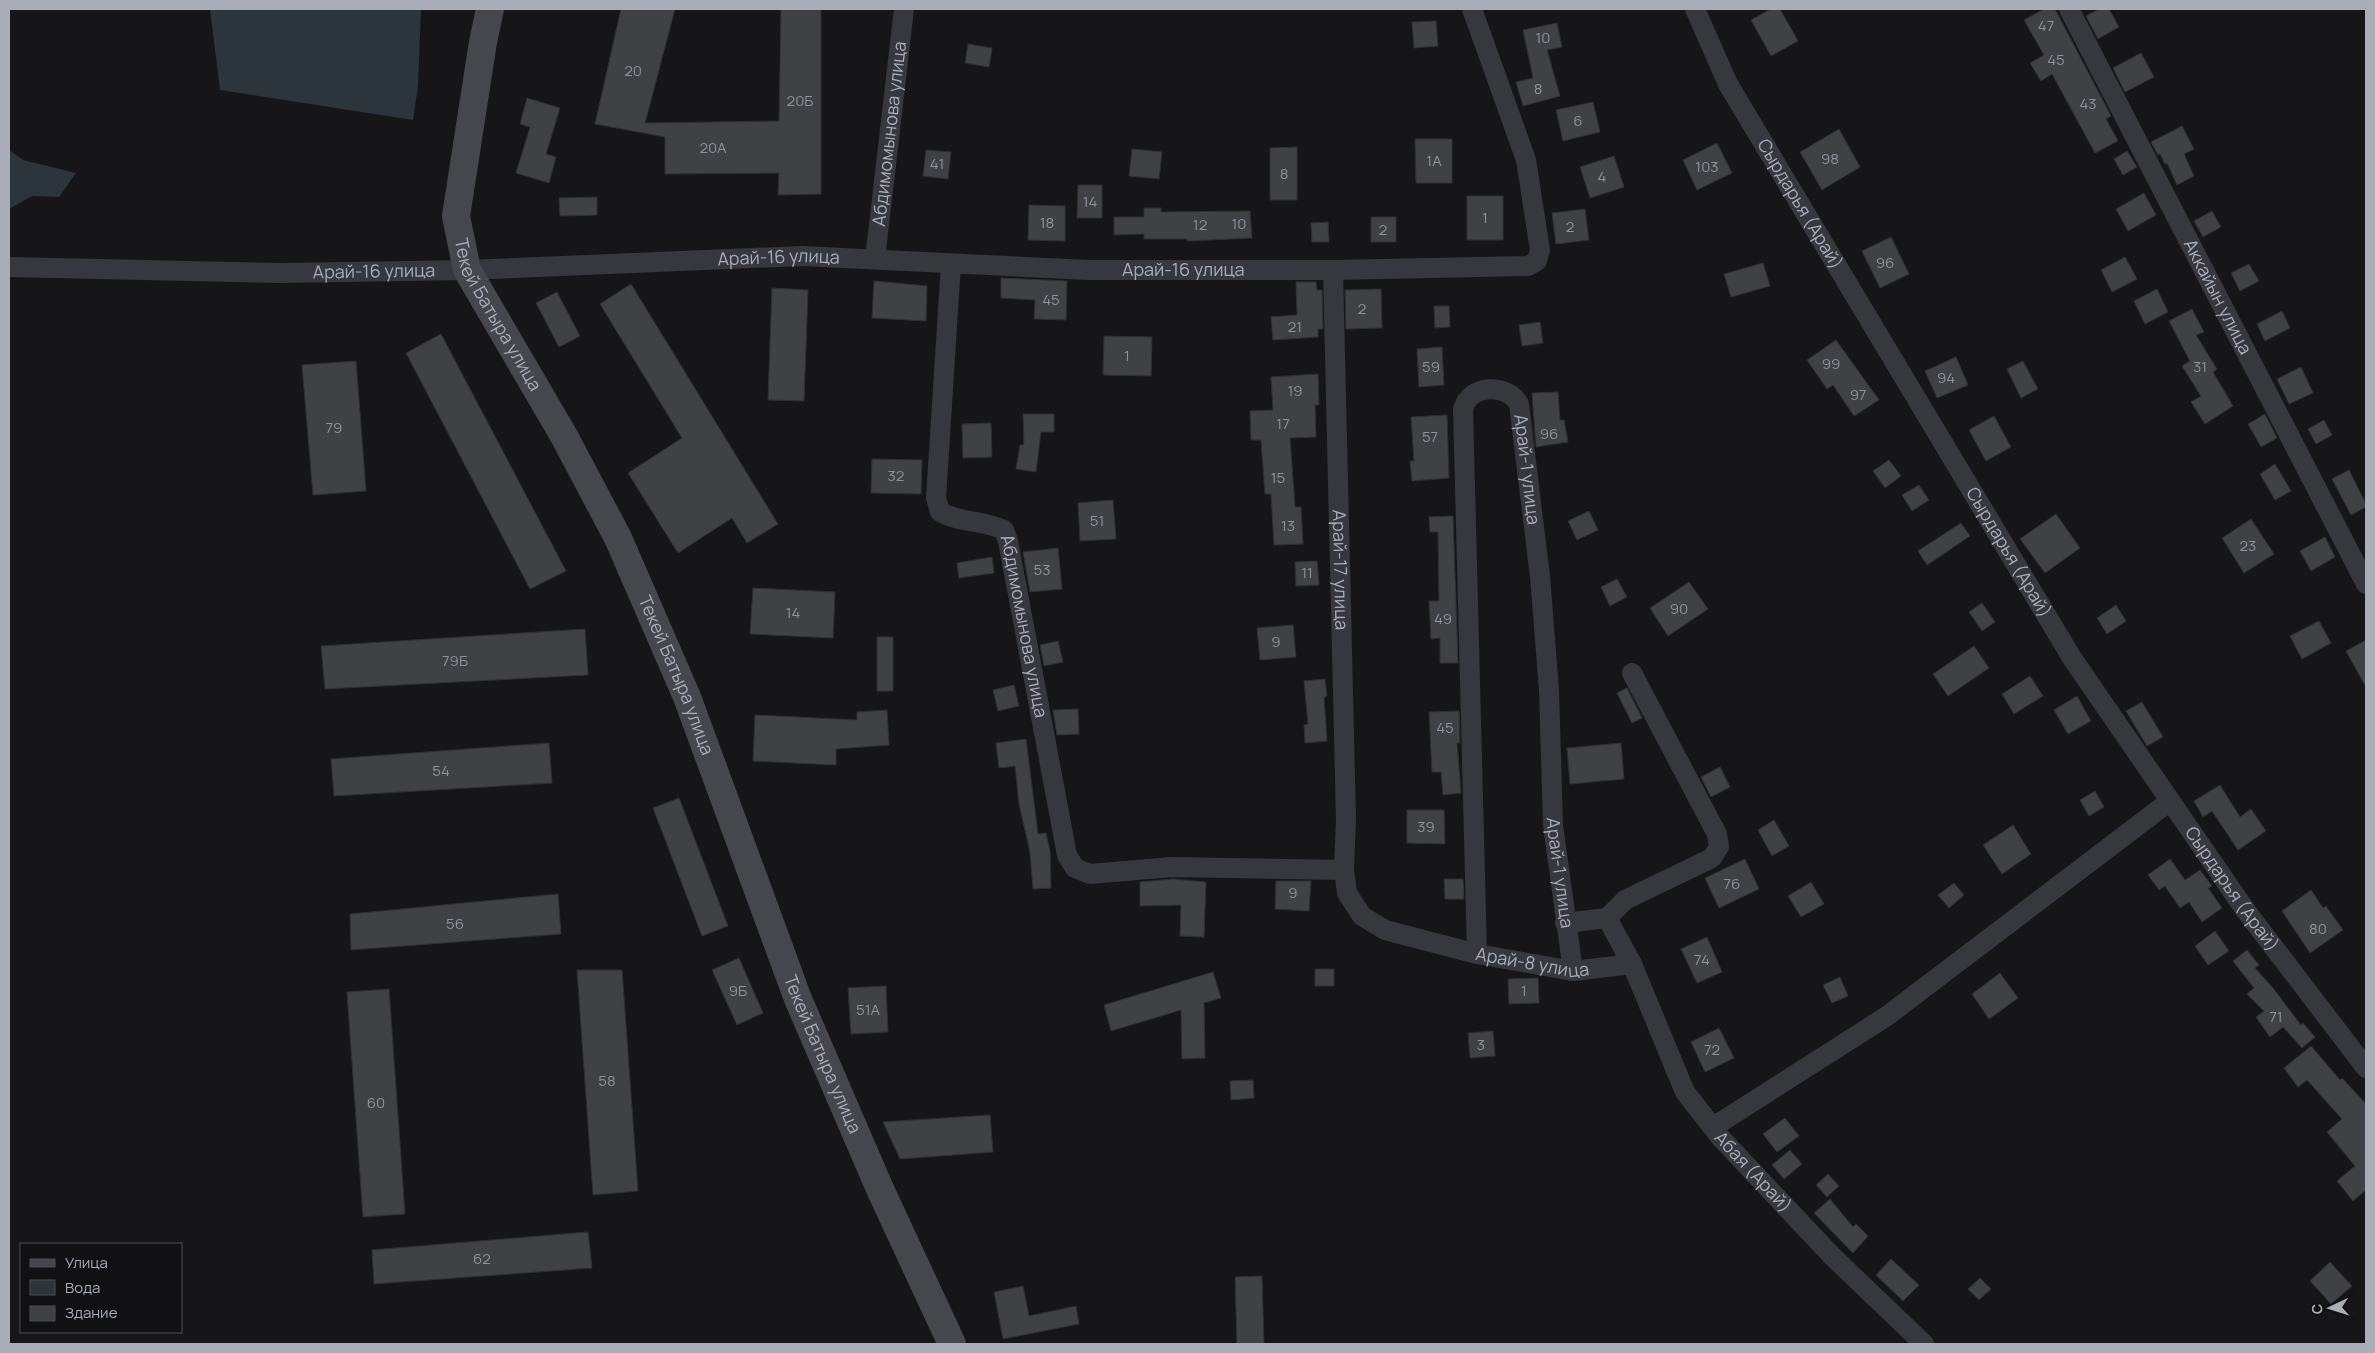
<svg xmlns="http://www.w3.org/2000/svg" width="2375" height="1353" viewBox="0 0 2375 1353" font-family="Manrope,sans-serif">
  <rect width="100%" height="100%" fill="#161618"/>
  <path fill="#2c353c" d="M210,9H421L418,86L413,120L220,90Z
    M9,150L23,160L76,173L59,197L32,196L9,209Z"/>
  <path fill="#404145" stroke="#303034" d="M621,9H675L645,123L779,121L781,9H821V194L778,195L779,173L665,174V137L595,124Z
    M1771,9H1780L1798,41L1771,56L1751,20Z
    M2044,9H2055L2111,116L2106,119L2118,141L2095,153L2052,74L2041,81L2030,63L2044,55L2024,20Z
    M2099,9H2109L2119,27L2098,39L2086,16Z
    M1436,21L1438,46L1414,48L1412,22Z
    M1557,23L1562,47L1547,50L1560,96L1523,106L1516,82L1533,78L1523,30Z
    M968,44L992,48L989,67L965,63Z
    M2141,53L2154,77L2125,92L2113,68Z
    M527,98L560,108L546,154L556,157L549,183L516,173L530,127L520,124Z
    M1593,102L1600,132L1563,141L1556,110Z
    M2182,126L2194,149L2184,154L2194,176L2177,185L2167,163L2165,164L2160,154L2158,155L2151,142Z
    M1839,129L1860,167L1822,190L1800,152Z
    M1415,139H1452V183H1416Z
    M1717,143L1732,173L1697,190L1683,160Z
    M1297,147V200H1270V148Z
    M1132,149L1162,152L1159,179L1129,176Z
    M926,150L951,152L948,179L923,176Z
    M2127,151L2137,167L2123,175L2114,159Z
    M1614,156L1624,187L1590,198L1580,167Z
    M1078,185H1102V218H1077Z
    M2144,193L2156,215L2128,231L2116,209Z
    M1467,196H1503V240H1467Z
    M597,197V215L560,216L559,198Z
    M1029,205L1065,206V241L1028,240Z
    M1144,208H1161V212L1250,211L1252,238L1188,241L1187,239H1144V234L1114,235V217H1144Z
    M1585,209L1589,240L1556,244L1552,213Z
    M2212,211L2221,227L2203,237L2194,221Z
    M1371,217H1396V242H1371Z
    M1328,222L1329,242H1312L1311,223Z
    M1891,237L1909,274L1880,288L1862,251Z
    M2125,257L2137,279L2112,292L2101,270Z
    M1763,263L1770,286L1731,297L1724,274Z
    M2249,264L2259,281L2240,291L2231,273Z
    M1001,278L1067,281L1066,320L1034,319L1035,300L1001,298Z
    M874,281L927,286L926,321L872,318Z
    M1296,282H1316L1317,290H1322L1323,329H1318V337L1273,340L1271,317L1297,315Z
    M631,284L778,524L747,543L732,518L678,553L628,473L682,438L600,304Z
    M772,288L808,290L804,401L768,400Z
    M1381,289L1382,328L1346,329L1345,290Z
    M2157,289L2168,312L2145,324L2134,301Z
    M557,292L580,336L559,347L536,303Z
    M1434,306H1449L1450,327L1435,328Z
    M2192,309L2204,332L2196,335L2217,369L2213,372L2233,406L2205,424L2191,402L2201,396L2182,366L2190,361L2169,321Z
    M2282,311L2290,328L2265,341L2257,324Z
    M1540,322L1543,343L1522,346L1519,325Z
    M441,334L566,571L530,589L406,353Z
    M1104,336L1152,337L1151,376L1103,375Z
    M1836,340L1879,400L1854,416L1833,385L1827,389L1807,360Z
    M1442,347L1444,385L1419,387L1417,349Z
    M1956,357L1968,385L1937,398L1925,371Z
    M356,361L366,491L313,495L302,365Z
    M2023,361L2038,389L2021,398L2007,369Z
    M2301,367L2313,393L2289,404L2277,379Z
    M1318,374L1319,405H1315L1316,437L1290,438L1295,507H1301L1303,544L1274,545L1271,494H1265L1261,440H1251L1250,411L1273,410L1271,377Z
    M1558,392L1560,420H1564L1568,442L1536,447L1532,393Z
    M1023,414H1054V432H1041L1036,472L1016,469L1020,445H1024Z
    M2265,414L2277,438L2261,447L2248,424Z
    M1447,415L1449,478L1412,481L1410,461H1414L1411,417Z
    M1994,416L2011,447L1986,461L1969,430Z
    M2324,420L2332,435L2316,444L2308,429Z
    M991,423L992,457L963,458L962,424Z
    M872,459L922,460L921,494L871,493Z
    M1889,460L1901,476L1885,488L1873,471Z
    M2275,464L2291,491L2275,500L2260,474Z
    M2349,470L2366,504V507L2351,515L2332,479Z
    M1919,485L1929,500L1912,511L1902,495Z
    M1113,500L1116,539L1080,541L1078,503Z
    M1589,511L1598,530L1577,540L1568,521Z
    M2056,514L2080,548L2045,573L2020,539Z
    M1453,516L1458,663H1440V638L1431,639L1429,601H1439L1438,532H1430L1429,517Z
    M2251,519L2274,554L2244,573L2222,538Z
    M1961,523L1970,536L1927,565L1918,551Z
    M2325,537L2335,557L2311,571L2300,551Z
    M1058,548L1062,589L1030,592L1023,552Z
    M992,557L994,573L959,578L957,563Z
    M1317,561L1319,585L1296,586L1295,562Z
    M1617,579L1627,597L1610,606L1601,587Z
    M1689,582L1708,609L1668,636L1650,608Z
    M753,588L835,592L833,638L750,634Z
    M1982,603L1995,622L1982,631L1969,612Z
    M2116,605L2126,621L2107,634L2097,618Z
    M2319,621L2331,643L2302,659L2290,636Z
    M1293,625L1296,657L1260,660L1257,628Z
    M585,629L588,675L325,689L321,646Z
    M877,637H893V691H877Z
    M2366,640V687L2346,651Z
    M1058,641L1063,662L1044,666L1040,645Z
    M1974,646L1989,668L1948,696L1933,674Z
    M2030,676L2043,696L2014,714L2002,694Z
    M1325,679L1327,696L1324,697L1327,741L1305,743L1304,725L1308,724L1304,681Z
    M1014,685L1019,706L998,711L993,690Z
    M1627,688L1642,718L1632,723L1617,693Z
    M2077,696L2091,721L2068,734L2054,710Z
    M2142,702L2163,737L2147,746L2126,711Z
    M1078,709L1079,734L1057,735L1053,710Z
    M887,710L889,745L836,749V765L753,761L755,715L857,720V712Z
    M1459,711L1460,743H1457L1461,793L1443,795L1441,772H1432L1429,712Z
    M1026,739L1038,834L1046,833L1050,851L1051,888L1033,889L1030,852L1019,804L1015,766L999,768L996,743Z
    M549,743L552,783L334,796L331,759Z
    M1621,743L1624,779L1570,784L1567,748Z
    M1720,767L1730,787L1711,797L1701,777Z
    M2220,785L2240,817L2251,809L2266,831L2238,850L2212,811L2203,817L2194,801Z
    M2095,791L2104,807L2089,816L2080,800Z
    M679,798L728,926L702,936L653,808Z
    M1407,810H1444L1445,844L1407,843Z
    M1774,820L1789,846L1772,856L1758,830Z
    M2013,825L2031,854L2002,874L1983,845Z
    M1745,859L1759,889L1719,908L1705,878Z
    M2170,859L2185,880L2200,870L2212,886L2208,888L2222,908L2202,922L2189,902L2180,908L2165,886L2159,890L2148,875Z
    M1173,879L1206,882L1204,937L1180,936L1181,905L1140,906V882Z
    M1444,879H1463L1464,899H1445Z
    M1276,881H1311L1309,911L1275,909Z
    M1811,882L1824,904L1801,917L1788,896Z
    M1954,883L1964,895L1949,908L1938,895Z
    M2311,890L2323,908L2326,906L2343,930L2310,953L2282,911Z
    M558,894L561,934L351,950L350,914Z
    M2215,931L2229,951L2208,965L2195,946Z
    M1707,937L1722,972L1697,983L1681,949Z
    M2247,950L2259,965L2255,968L2273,988L2301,1025L2303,1023L2315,1037L2302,1048L2283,1027L2270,1037L2256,1017L2264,1011L2247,994L2254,988L2233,961Z
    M739,958L763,1013L737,1025L712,970Z
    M1315,969H1334V986H1315Z
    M577,970H622L638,1191L593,1195Z
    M1213,972L1221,998L1204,1003L1205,1058L1182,1059L1181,1010L1111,1031L1104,1005Z
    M2000,973L2018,998L1989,1019L1972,994Z
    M1840,977L1848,996L1832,1003L1823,985Z
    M1538,978L1539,1003L1509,1004L1508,979Z
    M886,986L888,1032L851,1034L848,988Z
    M389,989L405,1214L363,1217L347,992Z
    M1719,1028L1734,1058L1705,1072L1691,1042Z
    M1493,1031L1495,1056L1470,1058L1468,1033Z
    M2311,1046L2340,1080L2342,1078L2366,1104V1190L2353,1201L2337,1181L2355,1166L2327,1132L2342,1119L2307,1080L2298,1087L2284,1068Z
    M1253,1080L1254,1098L1231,1100L1230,1081Z
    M990,1115L993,1152L900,1159L883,1122Z
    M1785,1118L1799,1136L1777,1152L1763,1134Z
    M1790,1150L1802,1164L1784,1179L1772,1165Z
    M1828,1174L1839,1186L1827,1197L1816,1185Z
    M1830,1199L1853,1227L1856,1224L1868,1236L1853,1253L1814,1213Z
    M588,1232L592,1268L374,1284L372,1250Z
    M1891,1259L1919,1285L1903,1301L1876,1275Z
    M2330,1262L2352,1286L2331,1304L2310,1281Z
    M1262,1276L1264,1344H1237L1235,1277Z
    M1980,1278L1991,1289L1979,1300L1968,1289Z
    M1023,1286L1029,1316L1076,1306L1079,1324L1003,1339L994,1292Z"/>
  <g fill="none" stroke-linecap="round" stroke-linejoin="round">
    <g stroke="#37383d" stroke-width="20">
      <path id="s1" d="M1695,9L1728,84L2072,658L2246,911L2366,1068"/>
      <path id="s2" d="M2069,9L2366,584"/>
      <path id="s3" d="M875,259L904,9"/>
      <path id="s4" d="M951,264L936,498L940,512C960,523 984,520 1004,530L1008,541L1067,855L1075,868L1090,874L1172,867L1344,870"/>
      <path id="s5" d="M9,267L282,273L467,270L802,256L1088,270H1333L1528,266L1537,261L1540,250L1526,160L1472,9"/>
      <path id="s6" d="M1333,270L1346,820L1344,870L1347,893L1362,916L1385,930L1477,954L1573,971L1632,964"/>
      <path id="s7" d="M1607,918L1632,964L1685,1092L1721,1138L1832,1256L1924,1344"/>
      <path d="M1607,918L1625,900L1712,858L1719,847L1717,834L1632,673"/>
      <path d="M1565,923L1607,918"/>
      <path id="s8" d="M1477,954L1463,409C1470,384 1507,383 1519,404L1540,576L1549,690L1553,825L1573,971"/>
      <path d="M1711,1125L1721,1122L1887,1016L2170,801"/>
    </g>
    <path stroke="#45474d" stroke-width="28" id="s9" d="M490,9L483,42L456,216L467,270L564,436L618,538L687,697L798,999L880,1189L952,1344"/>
  </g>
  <g text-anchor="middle" stroke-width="5" stroke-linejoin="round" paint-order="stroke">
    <g font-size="15" fill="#8e929b">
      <text x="2046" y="31">47</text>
      <text x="1543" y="43">10</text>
      <text x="2056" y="65">45</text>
      <text x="633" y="76">20</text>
      <text x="1538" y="94">8</text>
      <text x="800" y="106">20Б</text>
      <text x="2088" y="109">43</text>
      <text x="1578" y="126">6</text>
      <text x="713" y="153">20А</text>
      <text x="1830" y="164">98</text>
      <text x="1434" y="166">1А</text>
      <text x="937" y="169">41</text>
      <text x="1707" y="172">103</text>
      <text x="1284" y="179">8</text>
      <text x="1602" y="182">4</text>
      <text x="1090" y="207">14</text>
      <text x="1485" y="223">1</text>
      <text x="1047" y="228">18</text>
      <text x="1239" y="229">10</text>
      <text x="1200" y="230">12</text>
      <text x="1570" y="232">2</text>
      <text x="1383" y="235">2</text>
      <text x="1885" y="268">96</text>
      <text x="1051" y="305">45</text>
      <text x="1362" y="314">2</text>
      <text x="1295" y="332">21</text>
      <text x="1127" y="361">1</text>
      <text x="1831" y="369">99</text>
      <text x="1431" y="372">59</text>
      <text x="2200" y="372">31</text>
      <text x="1946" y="383">94</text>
      <text x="1295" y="396">19</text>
      <text x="1858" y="400">97</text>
      <text x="1283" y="429">17</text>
      <text x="334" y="433">79</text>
      <text x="1549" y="439">96</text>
      <text x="1430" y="442">57</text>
      <text x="896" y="481">32</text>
      <text x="1278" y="483">15</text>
      <text x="1097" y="526">51</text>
      <text x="1288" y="531">13</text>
      <text x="2248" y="551">23</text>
      <text x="1042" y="575">53</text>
      <text x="1307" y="578">11</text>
      <text x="1679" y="614">90</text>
      <text x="793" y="618">14</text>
      <text x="1443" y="624">49</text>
      <text x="1276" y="647">9</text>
      <text x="455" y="666">79Б</text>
      <text x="1445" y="733">45</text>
      <text x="441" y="776">54</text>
      <text x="1426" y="832">39</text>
      <text x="1732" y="889">76</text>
      <text x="1293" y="898">9</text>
      <text x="455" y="929">56</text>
      <text x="2318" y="934">80</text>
      <text x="1702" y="965">74</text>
      <text x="738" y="996">9Б</text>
      <text x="1524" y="996">1</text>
      <text x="868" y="1015">51А</text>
      <text x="2276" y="1022">71</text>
      <text x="1481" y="1050">3</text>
      <text x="1712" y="1055">72</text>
      <text x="607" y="1086">58</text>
      <text x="376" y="1108">60</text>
      <text x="482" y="1264">62</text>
    </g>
    <g font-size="18" fill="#a8adb8" stroke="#111113">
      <text dy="6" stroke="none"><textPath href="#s3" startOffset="126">Абдимомынова улица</textPath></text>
      <text dy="6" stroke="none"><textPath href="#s1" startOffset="222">Сырдарья (Арай)</textPath></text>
      <text dy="6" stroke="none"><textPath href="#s5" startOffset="770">Арай-16 улица</textPath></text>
      <text dy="6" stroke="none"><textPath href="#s5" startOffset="1175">Арай-16 улица</textPath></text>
      <text dy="6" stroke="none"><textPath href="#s5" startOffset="365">Арай-16 улица</textPath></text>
      <text dy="6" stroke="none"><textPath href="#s2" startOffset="324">Аккайын улица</textPath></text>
      <text dy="6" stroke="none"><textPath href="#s9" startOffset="318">Текей Батыра улица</textPath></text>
      <text dy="6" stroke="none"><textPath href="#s8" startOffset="681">Арай-1 улица</textPath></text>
      <text dy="6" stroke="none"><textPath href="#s1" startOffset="628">Сырдарья (Арай)</textPath></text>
      <text dy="6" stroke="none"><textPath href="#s6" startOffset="300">Арай-17 улица</textPath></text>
      <text dy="6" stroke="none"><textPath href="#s4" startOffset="414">Абдимомынова улица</textPath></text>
      <text dy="6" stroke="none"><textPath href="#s9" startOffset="722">Текей Батыра улица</textPath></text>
      <text dy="6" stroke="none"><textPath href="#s8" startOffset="1086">Арай-1 улица</textPath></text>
      <text dy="6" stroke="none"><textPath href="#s1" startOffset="1032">Сырдарья (Арай)</textPath></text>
      <text dy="6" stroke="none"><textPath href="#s6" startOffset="829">Арай-8 улица</textPath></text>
      <text dy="6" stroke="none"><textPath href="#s9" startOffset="1128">Текей Батыра улица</textPath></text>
      <text dy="6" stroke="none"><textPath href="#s7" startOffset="296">Абая (Арай)</textPath></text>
    </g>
  </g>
  <rect width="2375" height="1353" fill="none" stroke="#a8adb8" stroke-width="20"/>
  <rect x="20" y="1243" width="162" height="90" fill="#111113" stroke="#4d4f55"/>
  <rect x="30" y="1259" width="25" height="8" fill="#45474d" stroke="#4d4f55"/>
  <text x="65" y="1268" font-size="15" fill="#a8adb8">Улица</text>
  <rect x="30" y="1280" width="25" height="15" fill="#2c353c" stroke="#4d4f55"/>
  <text x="65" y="1293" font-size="15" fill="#a8adb8">Вода</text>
  <rect x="30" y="1306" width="25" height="15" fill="#404145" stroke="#4d4f55"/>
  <text x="65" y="1318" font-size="15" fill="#a8adb8">Здание</text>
  <g transform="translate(2330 1308) rotate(266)" stroke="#111113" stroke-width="4" paint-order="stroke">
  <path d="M0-4L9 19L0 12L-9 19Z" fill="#a8adb8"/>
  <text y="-8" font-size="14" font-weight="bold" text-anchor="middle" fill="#a8adb8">С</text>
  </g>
</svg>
